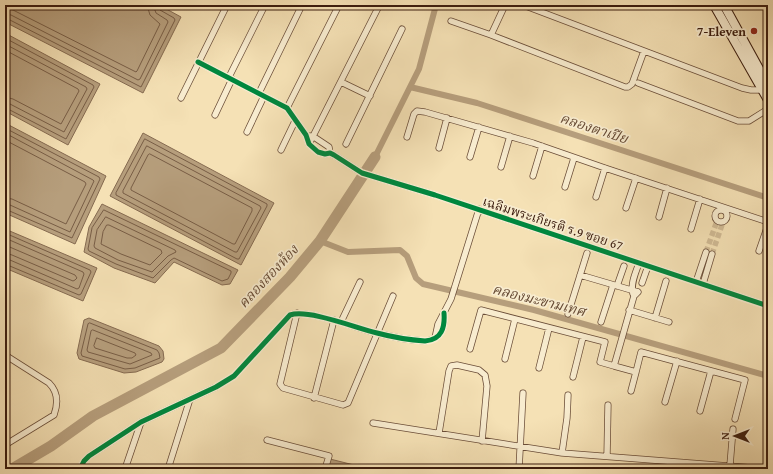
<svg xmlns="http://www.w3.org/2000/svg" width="773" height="474" viewBox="0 0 773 474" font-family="'Gentium Book Plus','Noto Serif Thai',serif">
  <rect width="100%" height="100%" fill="#f5e1b5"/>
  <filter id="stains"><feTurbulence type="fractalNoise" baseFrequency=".005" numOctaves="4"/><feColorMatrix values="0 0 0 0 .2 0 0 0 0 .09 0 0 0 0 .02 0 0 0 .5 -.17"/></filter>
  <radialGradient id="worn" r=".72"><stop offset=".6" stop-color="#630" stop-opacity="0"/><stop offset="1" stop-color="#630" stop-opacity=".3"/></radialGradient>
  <path fill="#b69e7c" stroke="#856a50" d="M7,5H159L181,17L143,93L5,22V8Z
    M5,33L100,84L68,145L5,111Z
    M5,123L106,176L75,244L5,213Z
    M143,133L274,203L241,265L110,196Z
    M102,204L238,270L230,284L222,285L174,262L155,283L114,268L84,252L89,227Z
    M5,229L97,268L83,301L5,268Z
    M89,318L159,346L163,351L164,359L162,362L136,372L124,373L79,359L77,353L84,320Z
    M330,459L370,469H327Z"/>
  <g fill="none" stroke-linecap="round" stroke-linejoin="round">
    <path stroke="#785d45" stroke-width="1" d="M5,8L13,10L136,72L137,71L160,24L150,15L147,5
      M5,14L11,15L138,80L140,79L168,22L167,20L156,13L153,5
      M5,19H8L141,87L175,20L174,18L160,10L158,5
      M5,38L93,85L94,87L66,139L8,109L5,108
      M5,44L86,87L87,89L64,132L10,104L5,103
      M5,50L78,89L79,91L61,124L13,99L5,97
      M5,128L99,177L100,179L72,238L5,209
      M5,133L93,180L94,181L70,232L10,205L5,204
      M145,139L267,204V206L239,259H237L116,195V193Z
      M5,140L85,182L86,184L66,224L12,199L5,198
      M147,146L260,206L261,208L237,252H235L123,193V191Z
      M150,154L252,208V211L235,244H233L131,190V188L148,155Z
      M104,210L231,271V273L228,279L222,281L174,258L171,260L153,278L116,264L89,251L88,249L92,228Z
      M106,217L175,250L176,252L168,256L152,272L118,260L95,248L94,246L97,230Z
      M107,225H109L161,250L162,253L150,265L121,254L101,244L103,232Z
      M5,233L90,270L91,272L81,294L79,295L5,264
      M5,238L83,272L84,274L79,288L77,289L10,260L5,259
      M5,245L75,275L77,278L75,280L73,281L12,255L5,253
      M90,323L157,350L159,353L160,358L135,368L125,369L82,356L81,353L88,324Z
      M93,330L151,353L152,355L130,364L88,352L87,350L91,331Z
      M97,338L135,353L136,355L132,358H127L95,348L94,346Z"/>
    <path stroke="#b69e7c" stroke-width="6" d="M410,87L477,103L508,113L768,198
      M375,157L419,69L436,5
      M320,241L348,252L400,250L407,256L416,278L423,284L534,310L768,376"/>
    <path stroke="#b69e7c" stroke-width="11" d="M12,469L51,446L93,416L221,348L290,277L320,241L375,157"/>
    <path stroke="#d0ba94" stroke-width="5.5" stroke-dasharray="5.5 3" stroke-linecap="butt" d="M706,252L717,221
      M712,254L723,222"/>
    <g stroke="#6a4d38" stroke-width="7">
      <path id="minor" d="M523,5L742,88L751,90H762
        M451,21L491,35L625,87H628L632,84L644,51
        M491,35L505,5
        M198,62L287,108L306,135L309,144L318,152L325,154L330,153L334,155L362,173L435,195L768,306
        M229,77L265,5
        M341,82L370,96
        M638,83L738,121H749L768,109
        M259,93L302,5
        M181,98L227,5
        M287,108L339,5
        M215,115L232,79
        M247,132L264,96
        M310,136L314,137L329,147L330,153
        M407,137L414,114L417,111L425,112L533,143L605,168L768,222
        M309,144L379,6
        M346,144L402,29
        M439,148L447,118
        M281,150L295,121
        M470,157L479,127
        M501,167L510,136
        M533,176L542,146
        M565,187L574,158
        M596,197L605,168
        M626,208L636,178
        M715 216a6 6 0 1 1 12 0a6 6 0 1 1-12 0Z
        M659,217L667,188
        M691,229L700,199
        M759,251L768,225
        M580,275L638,292
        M696,282L706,252
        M642,283L648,266
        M703,284L712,254
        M617,286L624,266
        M638,292L634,296L614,366L636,372L641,352L745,380L735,419
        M633,294C630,284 636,272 639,263
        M629,310L669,322
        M297,313L280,384L283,388L343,405L348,403L393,296
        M568,314L587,253
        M655,318L666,281
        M341,322L360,282
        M601,322L613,285
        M435,338L438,324L451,299L479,209
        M470,349L481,310L605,342L600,362L614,366
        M5,355L49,383C58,392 58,404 54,415L5,445
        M505,359L515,319
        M539,368L549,328
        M573,377L583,337
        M631,391L636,372
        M314,398L334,320
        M665,402L677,361
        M700,411L711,371
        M373,423L562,453L768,469
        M439,433L449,371L451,366L457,365L479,370L485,375L487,386L482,441
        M267,440L329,456L325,469
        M562,453L567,418L568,395
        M607,456L608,405
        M730,465L733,429
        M169,466L177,469
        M80,469L84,461L89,456L141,422L216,387L234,376L290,315C309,309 356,328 377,333C392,337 410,340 425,341C442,340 445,327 444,313
        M125,469L141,422
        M168,469L190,399
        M519,469L523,393"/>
    </g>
    <g stroke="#3b1c0e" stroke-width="10">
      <path id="secondary" d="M714,5L768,100
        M724,5L768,85"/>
    </g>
    <use href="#minor" stroke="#f8eccf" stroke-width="5.5"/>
    <use href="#secondary" stroke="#f8eccf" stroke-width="8"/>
    <g stroke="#f8eccf" stroke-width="8">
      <path id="cycleway" d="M198,62L287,108L306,135L309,144L318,152L325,154L330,153L334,155L362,173L435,195L768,306
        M80,469L84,461L89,456L141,422L216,387L234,376L290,315C309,309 356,328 377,333C392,337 410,340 425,341C442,340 445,327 444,313"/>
    </g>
    <use href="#cycleway" stroke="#00873e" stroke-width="5"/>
  </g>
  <circle fill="#8f2418" stroke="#f8eccf" stroke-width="1.5" cx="754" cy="31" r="4"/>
  <g text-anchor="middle" stroke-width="3.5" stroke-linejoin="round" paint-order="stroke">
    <g font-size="13" font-weight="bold" fill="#3b1c0e" stroke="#f8eccf" text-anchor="end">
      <text x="746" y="36">7-Eleven</text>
    </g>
    <g font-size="13" fill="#3b1c0e" stroke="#f8eccf">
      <text transform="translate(553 223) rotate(18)" y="5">เฉลิมพระเกียรติ ร.9 ซอย 67</text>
    </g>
    <g font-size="14" font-style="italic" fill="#664a34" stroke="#f8eccf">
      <text transform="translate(594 128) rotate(18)" y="5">คลองตาเปีย</text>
      <text transform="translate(268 276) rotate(-47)" y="5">คลองสองห้อง</text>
      <text transform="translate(539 300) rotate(14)" y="5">คลองมะขามเทศ</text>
    </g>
  </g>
  <rect width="773" height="474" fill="none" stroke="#f5e1b5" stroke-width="20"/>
  <rect x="6" y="6" width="761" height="462" fill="none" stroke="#3b1c0e" stroke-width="2"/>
  <rect x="10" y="10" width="753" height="454" fill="none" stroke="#3b1c0e"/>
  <g transform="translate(735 436) rotate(270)" stroke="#f8eccf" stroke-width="3" paint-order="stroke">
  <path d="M0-3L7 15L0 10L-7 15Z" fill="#3b1c0e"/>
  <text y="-6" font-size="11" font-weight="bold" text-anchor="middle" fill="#3b1c0e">N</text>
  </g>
  <rect width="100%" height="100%" filter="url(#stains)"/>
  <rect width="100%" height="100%" fill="url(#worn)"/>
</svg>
